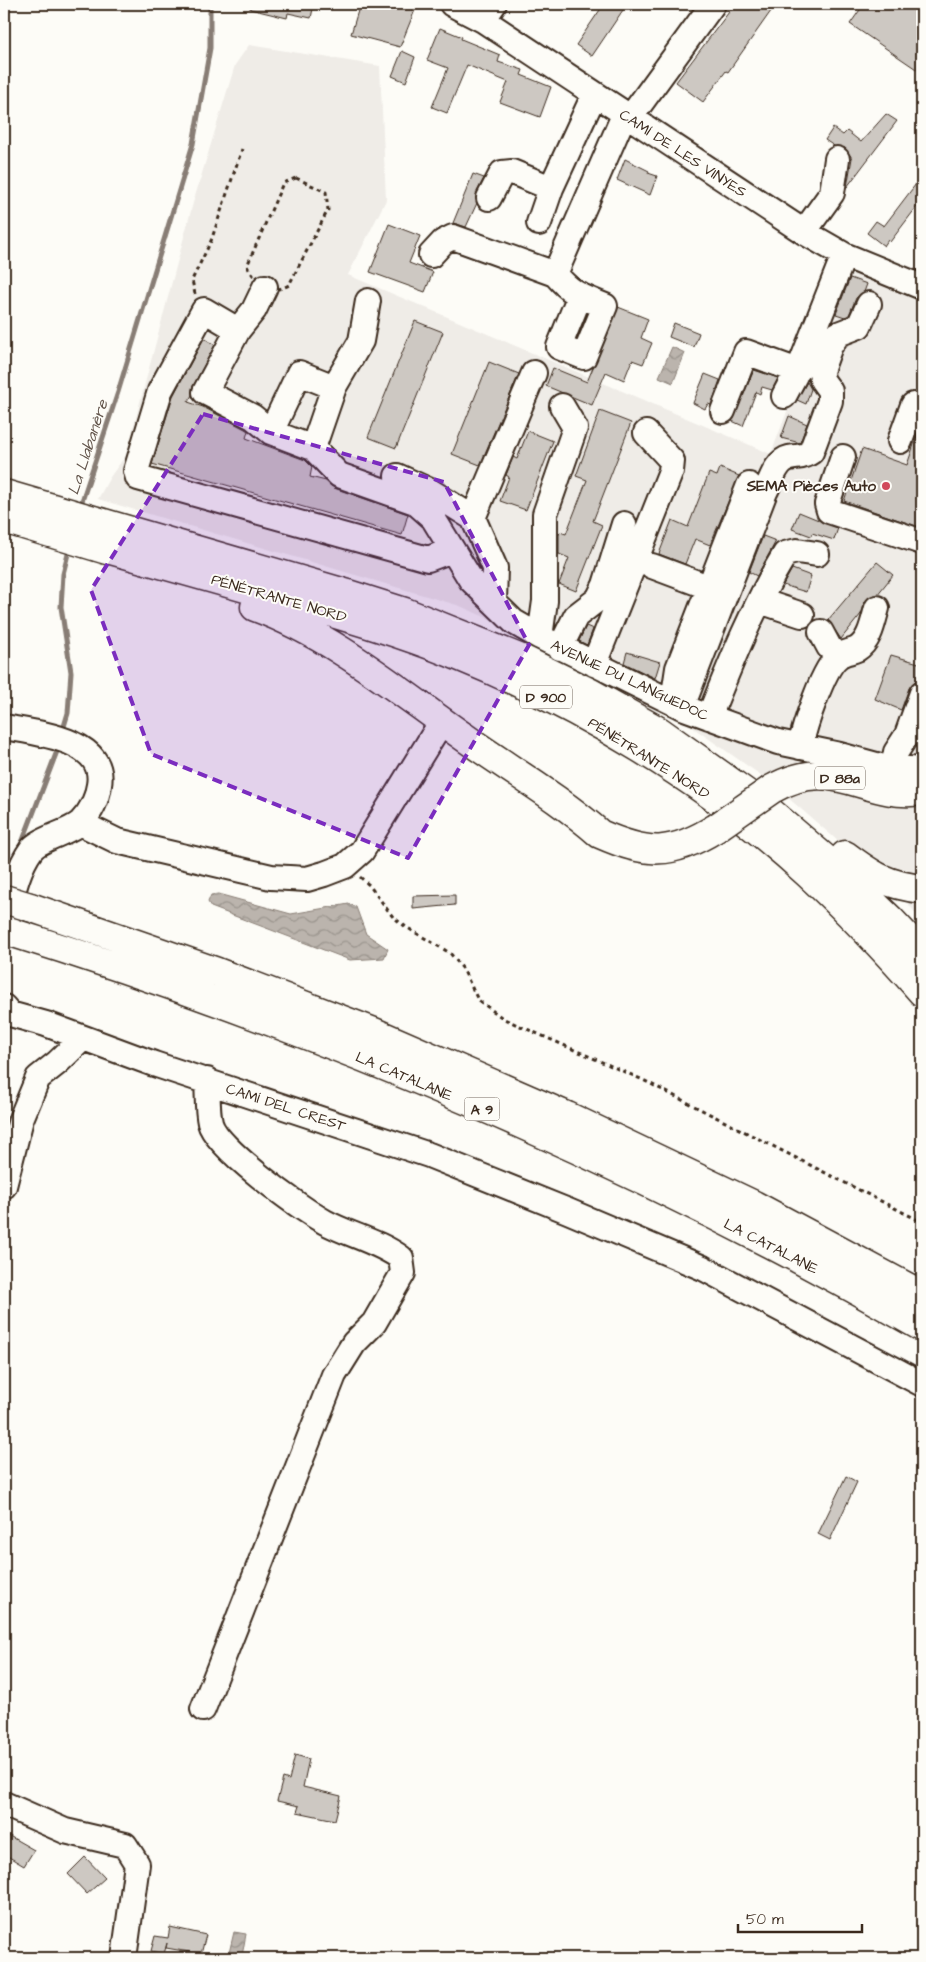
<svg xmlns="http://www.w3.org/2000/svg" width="926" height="1962" viewBox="0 0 926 1962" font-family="'Architects Daughter',sans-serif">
  <defs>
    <pattern id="water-waves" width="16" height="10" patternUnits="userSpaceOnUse" patternTransform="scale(1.25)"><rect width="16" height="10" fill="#bbb4ad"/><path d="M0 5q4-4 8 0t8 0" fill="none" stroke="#99938c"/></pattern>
  </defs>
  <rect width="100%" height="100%" fill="#fdfcf7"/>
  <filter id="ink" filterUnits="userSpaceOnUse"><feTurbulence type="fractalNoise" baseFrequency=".02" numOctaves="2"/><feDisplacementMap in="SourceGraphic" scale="10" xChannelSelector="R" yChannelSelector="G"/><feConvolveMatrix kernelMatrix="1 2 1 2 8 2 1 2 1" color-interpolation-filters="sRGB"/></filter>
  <g filter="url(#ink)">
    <path fill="#efece7" d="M249,45L380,66L386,200L348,275L771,454L843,263L922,286V922L903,897L765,778L679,718L561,651L460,606L98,499L110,477L126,455L193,203L235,65Z"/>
    <path fill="url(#water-waves)" stroke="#887d74" d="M672,347L685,353L673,383L659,377Z
      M218,894L291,914L349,904L356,907L366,934L388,949L384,958L350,960L211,907L208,902L211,895Z
      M234,1932L246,1934L242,1956L229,1953Z"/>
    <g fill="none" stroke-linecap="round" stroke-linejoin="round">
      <path stroke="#887d74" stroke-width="5" d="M80,507L118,392L193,144L210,48V4
        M62,733L68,713L71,672L61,607L63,574L70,546
        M20,848L59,746"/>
    </g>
    <path fill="#cdc8c2" stroke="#3b2a1e" d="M251,4H314L311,18L288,13L287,18L250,9Z
      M360,4H398L415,10L400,47L351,34Z
      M604,4H627L592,56L576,45Z
      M735,4H776L728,72L726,71L703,102L676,82Z
      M864,4H922V73L850,24Z
      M440,28L462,37L461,39L500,55L498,62L523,70L521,75L551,87L540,117L500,102L508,82L467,65L447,113L432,107L448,68L427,60Z
      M402,51L415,57L406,82L392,76Z
      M886,114L897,121L847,187L852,158L845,148L834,146L825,140L833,128L843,135L847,131L861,142Z
      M625,159L649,171L648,173L657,176L650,195L617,180Z
      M473,174L484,178L477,192V203L466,227L453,223Z
      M922,176V200L890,242L888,240L884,246L867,233L876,221L884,226Z
      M389,224L420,236L409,263L433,272L425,292L370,272Z
      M850,278L867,284L864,292L856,298L849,315L845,317L836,314Z
      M618,307L648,319L641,338L652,343L643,364L632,360L624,380L606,372L592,405L546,386L553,368L587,382Z
      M415,321L443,332L396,448L368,437Z
      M674,323L699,333L694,347L669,337Z
      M204,338L215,345L193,386L192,395L188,402L203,407L245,429L248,431L246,438L305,460L312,467L310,477L326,481L334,488L408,514L402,535L152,464L173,396Z
      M489,362L519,374L480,465L452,454Z
      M754,370L778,378L772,390L762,387L760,394L756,392L743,426L732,421Z
      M705,374L720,380L711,405L708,404L705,409L693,403Z
      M807,382L811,389L806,404L797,400Z
      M600,411L631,423L593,521L602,525L576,591L559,584L569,558L559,554V535L560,532L566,534L587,480L576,476Z
      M789,416L807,424L800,443L781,438Z
      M920,427H922V528L844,501L862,449L907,465Z
      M528,431L553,441L526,510L500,501L509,477L506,475L513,457L517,459Z
      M720,468L739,476L710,545L695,539L685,564L659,554L672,520L688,527L709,473L717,476Z
      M799,512L838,528L834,540L812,533L811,536L792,529Z
      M763,536L776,541L757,576L749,572Z
      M877,562L893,575L877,595L867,599L861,614L841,639L828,620Z
      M792,569L811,576L806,592L783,585Z
      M586,626L593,629L587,645L579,641Z
      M627,652L660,662L655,678L624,663Z
      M891,655L922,664V680L914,682L909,688L901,710L875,699Z
      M455,895V905L413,909V896Z
      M846,1476L857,1482L830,1540L818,1534Z
      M295,1755L309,1759L303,1787L341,1796L335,1820L297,1812L299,1806L277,1801L283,1778L289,1780Z
      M4,1833L34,1850L24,1866L4,1854Z
      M85,1857L105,1878L87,1894L68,1874Z
      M170,1927L206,1935L201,1954L166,1948L167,1943L164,1954L151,1951L155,1936L168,1938Z"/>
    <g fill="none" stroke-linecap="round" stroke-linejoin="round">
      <g stroke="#3b2a1e" stroke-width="28">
        <path id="minor" d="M452,4L483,20L804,232L844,255L922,287
          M483,20L494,4
          M630,118L713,4
          M489,198L502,173L512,172L551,188
          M539,223L551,188L594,95
          M804,232L832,193L837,159
          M431,255L443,242L453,237L555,274L624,115
          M555,274C573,295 581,296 605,306L584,357L559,347L580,295
          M368,301L361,341L334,387L313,448L339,475L415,502L433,518L471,580L514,622L540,637L682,707L778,742L840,755L884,767L922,770
          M238,330L254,310L265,287
          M784,396L801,364L844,255
          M723,411L746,352L798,371
          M271,432L299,373L334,387
          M900,441L913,405L922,407
          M313,448L271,432L253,417L205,392L238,330L204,310L160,391L136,471L138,478L428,559L452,550
          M843,457L827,504L829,511L922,542
          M397,476L430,491L473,518L495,568L494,602
          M473,518L534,373
          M652,566L708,587
          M760,601L802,615
          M821,632L829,647L838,656
          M540,637L545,601V514L575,428L562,406
          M560,648L576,616L598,599L605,585L624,524
          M594,664L671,471L672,461L646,433
          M673,701L678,668L749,485
          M682,707L765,492C771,481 776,461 789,458C798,456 803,458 811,452L830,401V391L822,380L821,371L830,346L838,334L859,326L869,304
          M709,717C731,662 754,605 785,554L797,551L817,554
          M4,727C36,733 107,739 99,785C97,799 91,812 81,822C69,833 40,838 31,850C15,872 11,904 4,929
          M800,747C804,728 823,667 839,656C844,652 851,652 857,649C870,641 873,622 877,608
          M893,768L896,752L907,735L922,693
          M80,823L117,841L271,877L307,879L324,874L345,866L362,851L434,734
          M4,1007L10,1014L46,1024L154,1064L429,1155L568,1211L703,1268L922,1384
          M4,1186L21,1119L38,1078L57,1063L83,1038
          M203,1709L334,1375L354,1343L374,1323L403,1273L401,1258C378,1241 349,1235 325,1222C300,1208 216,1148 210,1123C207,1110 208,1094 207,1080
          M4,1804L65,1831L125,1845L137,1864L124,1958"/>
      </g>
      <g stroke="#3b2a1e" stroke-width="31">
        <path id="highway" d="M4,494L348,594L405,612L524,660L589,692L659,731L760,803L843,874L891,920L922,953
          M4,519L107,550
          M90,544C154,562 218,580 281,598C339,615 396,631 451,653C577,704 708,781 808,874C848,911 886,951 922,992
          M255,607C333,636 397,690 464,737C509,769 559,798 600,834C648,855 671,856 716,828
          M772,789C835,753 864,800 922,791
          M845,855C873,876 887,885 922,889
          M30,907L217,972L374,1032L567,1116L754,1205L922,1295
          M4,930C320,1028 635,1162 922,1327"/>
      </g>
      <path stroke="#3b2a1e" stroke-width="3" stroke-dasharray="4 4" stroke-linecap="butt" d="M296,178L326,192L328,210L289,285C270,296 256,282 247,266L283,183Z
        M195,294L192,280L211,241L242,149
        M360,877L369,885L393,917L406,927L450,953L463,969L478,1000L504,1019L643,1080L922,1222"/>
      <use href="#minor" stroke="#fdfcf7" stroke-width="24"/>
      <use href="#highway" stroke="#fdfcf7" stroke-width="28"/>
      <g stroke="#3b2a1e" stroke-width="31" stroke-linecap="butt">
        <path id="highway-bridge" d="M716,828L772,789
          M4,899L30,907"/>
      </g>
      <use href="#highway-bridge" stroke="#fdfcf7" stroke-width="28"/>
    </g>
  </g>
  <path fill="#7b2cbf" fill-opacity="0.2" stroke="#7b2cbf" stroke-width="4" stroke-dasharray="10 6" stroke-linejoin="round" d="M203,414L444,482L529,645L408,858L151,754L91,590Z"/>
  <circle fill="#d1495b" stroke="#fdfcf7" stroke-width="2" cx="886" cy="486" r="5"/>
  <g text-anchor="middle" stroke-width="4" stroke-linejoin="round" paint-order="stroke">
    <g fill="#fdfcf7" stroke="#75695f" stroke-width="1">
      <rect x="520" y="685.5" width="52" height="23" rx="4"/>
      <rect x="815" y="766.5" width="50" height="23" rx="4"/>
      <rect x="464.5" y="1097.5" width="35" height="23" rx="4"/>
    </g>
    <g font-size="14" font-weight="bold" fill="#3b2a1e">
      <text x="546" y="702">D 900</text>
      <text x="840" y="783">D 88a</text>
      <text x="482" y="1114">A 9</text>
    </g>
    <g font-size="15" fill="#3b2a1e" stroke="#fdfcf7">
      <text transform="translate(683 153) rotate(33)" y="5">CAMÍ DE LES VINYES</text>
      <text transform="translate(279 598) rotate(16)" y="5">PÉNÉTRANTE NORD</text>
      <text transform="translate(630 680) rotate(25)" y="5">AVENUE DU LANGUEDOC</text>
      <text transform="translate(649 758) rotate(32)" y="5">PÉNÉTRANTE NORD</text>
      <text transform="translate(404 1076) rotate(23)" y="5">LA CATALANE</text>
      <text transform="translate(286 1107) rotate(18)" y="5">CAMÍ DEL CREST</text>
      <text transform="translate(771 1246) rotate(27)" y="5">LA CATALANE</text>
    </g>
    <g font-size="15" font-weight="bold" fill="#3b2a1e" stroke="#fdfcf7" text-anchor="end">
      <text x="876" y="491">SEMA Pièces Auto</text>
    </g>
    <g font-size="16" font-style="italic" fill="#615349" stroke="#fdfcf7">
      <text transform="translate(87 447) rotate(-72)" y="6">La Llabanère</text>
    </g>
  </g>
  <rect width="926" height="1962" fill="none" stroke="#fdfcf7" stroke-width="20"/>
  <rect x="10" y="10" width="906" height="1942" fill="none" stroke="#3b2a1e" stroke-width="2" filter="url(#ink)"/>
  <path d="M738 1924v8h124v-8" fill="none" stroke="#3b2a1e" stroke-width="2.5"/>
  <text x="746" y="1924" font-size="15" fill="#3b2a1e" stroke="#fdfcf7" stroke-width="4" paint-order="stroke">50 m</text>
</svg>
